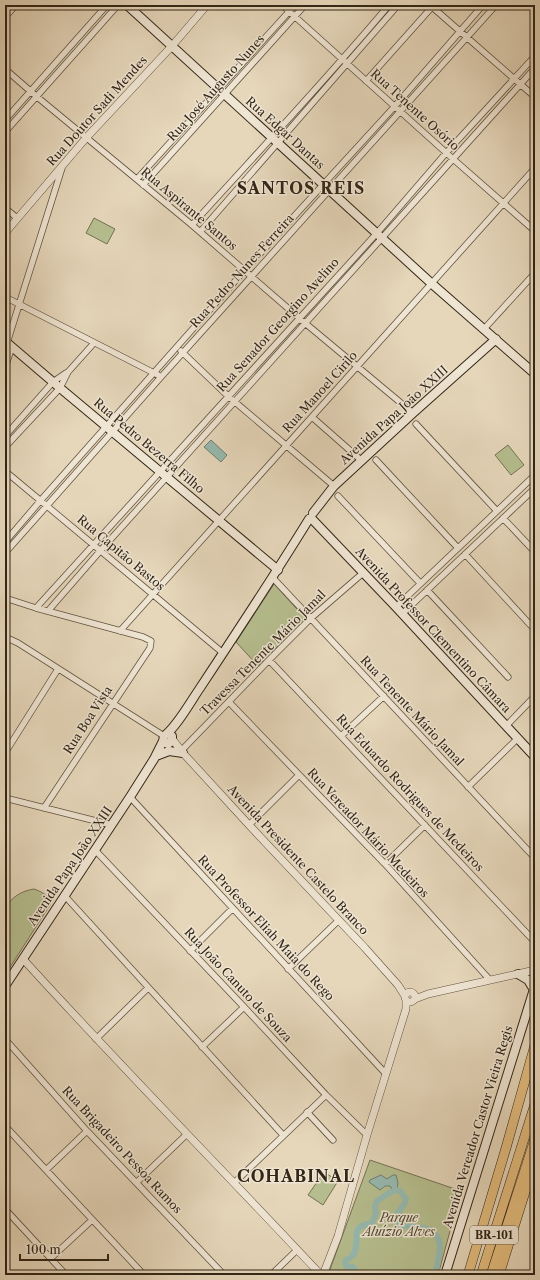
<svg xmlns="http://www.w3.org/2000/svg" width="540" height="1280" viewBox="0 0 540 1280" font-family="'Libre Caslon Text',serif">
  <rect width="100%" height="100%" fill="#e6d7bb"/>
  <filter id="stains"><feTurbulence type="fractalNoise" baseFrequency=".005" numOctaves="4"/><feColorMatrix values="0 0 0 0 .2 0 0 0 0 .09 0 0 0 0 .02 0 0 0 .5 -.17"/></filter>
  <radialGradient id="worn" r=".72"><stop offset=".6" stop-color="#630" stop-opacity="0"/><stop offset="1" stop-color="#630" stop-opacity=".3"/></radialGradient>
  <path fill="#b6be8f" stroke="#747253" d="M94,218L115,229L107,244L86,233Z
    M508,445L524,465L511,475L495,455Z
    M274,584L306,619L258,666L236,642Z
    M34,889C42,892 46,894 51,901L50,905L5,975V908C12,897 21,891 34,889Z
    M370,1160L461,1191L438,1275H328Z
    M324,1172L338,1181L323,1205L308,1195Z"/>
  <path fill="#96bab0" stroke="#6e7f73" d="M211,440L227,455L221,462L204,447Z
    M381,1175L387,1179L393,1175H396L398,1183L397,1190L393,1191L390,1186H385L380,1190L369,1182L370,1180Z"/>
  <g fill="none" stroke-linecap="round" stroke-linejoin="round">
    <path stroke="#96bab0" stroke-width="6" d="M357,1275L353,1267L346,1266L345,1261C347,1259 349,1259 351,1257C358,1253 356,1238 357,1230L361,1226L372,1223L376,1213L375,1206L377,1201C382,1198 395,1187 400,1191C402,1193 404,1197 406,1199L405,1203L397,1214V1222C408,1232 435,1219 440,1245C441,1252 436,1266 436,1275"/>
    <g stroke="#5f5240" stroke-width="7">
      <path id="minor" d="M282,5L452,158L535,231
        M430,5L535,97
        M5,17L16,5
        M5,69L36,96L192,225L305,323L413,413
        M366,81L432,7
        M5,120L107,5
        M5,132L118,5
        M137,179L295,5
        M143,185L305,5
        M5,208L17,218
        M192,225C258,152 326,80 389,5
        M200,232L398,5
        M5,297L158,375
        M484,329L535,273
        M7,343L62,168
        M181,351L228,396L334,486
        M5,367L12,347
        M312,417L362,461
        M416,424L497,511
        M5,436L53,382L66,373
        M5,447L60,388L68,372L94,343
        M376,460L458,548
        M5,471L223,653
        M338,496L420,583
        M503,518L535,552
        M5,542L41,500L245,270L395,106L483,5
        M5,553L161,377L496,5
        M465,554L535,630
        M273,578L535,858
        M427,590L508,677
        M5,598L36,608L143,637L151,641L150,648L44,808
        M396,607L535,475
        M36,608L377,233L446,153L535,56
        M48,611L101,550L535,68
        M402,614L535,488
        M120,631L535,168
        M5,637L18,643L164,736
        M269,660L535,942
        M229,702L385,864L490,980
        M506,726L535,696
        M341,736L384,696
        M181,751L269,660L311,618L363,573
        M5,753L58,669
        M468,787L518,738
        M130,797L386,1074
        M5,798L112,825
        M249,825L299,775
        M95,850L244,1007L326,1095L367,1135
        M385,864L425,825
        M64,895L283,1135
        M190,951L232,909
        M288,969L338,921
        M5,1039L87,1131L224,1275
        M96,1039L148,988
        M202,1047L244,1007
        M307,1112L333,1140
        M5,1126L144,1275
        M46,1170L87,1131
        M137,1182L187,1134
        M234,1183L326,1095
        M5,1209L66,1275
        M51,1258L92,1220
        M271,1275L297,1250"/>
    </g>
    <g stroke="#5f5240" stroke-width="8">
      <path id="tertiary" d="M5,233L86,138L172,46L207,5
        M173,740L183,753L249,825L365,948L398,985L405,996
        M23,959C120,1066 222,1169 321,1275
        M405 997a5 5 0 1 1 10 0a5 5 0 1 1-10 0Z
        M415,999L428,994L535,970
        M323,1275L338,1236L367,1135L406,1009V1000"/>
    </g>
    <g stroke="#322617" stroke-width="10">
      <path id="secondary" d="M127,5L431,283L535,374
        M5,341L60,388L278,570
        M313,513L334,486L413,413L496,339
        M312,519L396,607L535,757
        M163,741L168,744L172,741V736L168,734
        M156,756L169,751L183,753
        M518,974L528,980L534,990
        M5,986L130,797L154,759L163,741L164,736C176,728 191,701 200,688C237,632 274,576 309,519
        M445,1275L535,986"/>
    </g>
    <g stroke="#322617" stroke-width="10">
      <path id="primary" d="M468,1275L506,1148L535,1045
        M499,1275L535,1160"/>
    </g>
    <g stroke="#322617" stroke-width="10">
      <path id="trunk" d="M481,1275L535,1104
        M491,1275L535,1139"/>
    </g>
    <use href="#minor" stroke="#efe5d3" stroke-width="5.5"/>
    <use href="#tertiary" stroke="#efe5d3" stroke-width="7"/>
    <use href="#secondary" stroke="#efe5d3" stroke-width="8"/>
    <use href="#primary" stroke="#e3bc7e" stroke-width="9"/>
    <use href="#trunk" stroke="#e3bc7e" stroke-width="9"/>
  </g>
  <g text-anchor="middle" stroke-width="3" stroke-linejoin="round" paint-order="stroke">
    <rect fill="#efe5d3" stroke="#6b5f4f" stroke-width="1" x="470" y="1226" width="48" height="18" rx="3"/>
    <g font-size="11" font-weight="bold" fill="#322617">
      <text x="494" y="1239">BR-101</text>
    </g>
    <g font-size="12" fill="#322617" stroke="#efe5d3">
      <text transform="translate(216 88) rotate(-48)" y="4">Rua José Augusto Nunes</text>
      <text transform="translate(415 110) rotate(42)" y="4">Rua Tenente Osório</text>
      <text transform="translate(97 111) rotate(-48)" y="4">Rua Doutor Sadi Mendes</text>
      <text transform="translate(285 133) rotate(42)" y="4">Rua Edgar Dantas</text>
      <text transform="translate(189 209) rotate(40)" y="4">Rua Aspirante Santos</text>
      <text transform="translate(242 271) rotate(-48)" y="4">Rua Pedro Nunes Ferreira</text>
      <text transform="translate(278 325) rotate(-48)" y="4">Rua Senador Georgino Avelino</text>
      <text transform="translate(320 392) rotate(-48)" y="4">Rua Manoel Cirilo</text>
      <text transform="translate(394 415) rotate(-42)" y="4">Avenida Papa João XXIII</text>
      <text transform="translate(149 446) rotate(40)" y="4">Rua Pedro Bezerra Filho</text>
      <text transform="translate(121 553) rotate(40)" y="4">Rua Capitão Bastos</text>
      <text transform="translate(433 630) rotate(47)" y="4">Avenida Professor Clementino Câmara</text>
      <text transform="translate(263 653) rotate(-45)" y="4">Travessa Tenente Mário Jamal</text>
      <text transform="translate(412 711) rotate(47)" y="4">Rua Tenente Mário Jamal</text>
      <text transform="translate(88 720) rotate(-57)" y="4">Rua Boa Vista</text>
      <text transform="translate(410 793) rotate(47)" y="4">Rua Eduardo Rodrigues de Medeiros</text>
      <text transform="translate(368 833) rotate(47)" y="4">Rua Vereador Mário Medeiros</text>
      <text transform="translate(298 860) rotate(47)" y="4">Avenida Presidente Castelo Branco</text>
      <text transform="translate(70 866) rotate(-56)" y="4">Avenida Papa João XXIII</text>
      <text transform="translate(266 928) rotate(47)" y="4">Rua Professor Eliah Maia do Rego</text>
      <text transform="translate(238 985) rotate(47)" y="4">Rua João Canuto de Souza</text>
      <text transform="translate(478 1127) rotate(-73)" y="4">Avenida Vereador Castor Vieira Regis</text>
      <text transform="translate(122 1150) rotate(47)" y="4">Rua Brigadeiro Pessoa Ramos</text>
    </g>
    <g font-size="12" font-style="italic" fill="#534c35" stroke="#efe5d3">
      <text x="399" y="1222">Parque<tspan x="399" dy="14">Aluízio Alves</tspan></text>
    </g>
    <g font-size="16" font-weight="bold" letter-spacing="1" fill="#322617" stroke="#efe5d3">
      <text x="301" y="194">SANTOS REIS</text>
      <text x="296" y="1182">COHABINAL</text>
    </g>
  </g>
  <rect width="540" height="1280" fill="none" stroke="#e6d7bb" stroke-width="20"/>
  <rect x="6" y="6" width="528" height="1268" fill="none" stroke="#322617" stroke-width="2"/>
  <rect x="10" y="10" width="520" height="1260" fill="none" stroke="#322617"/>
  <path d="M20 1254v6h88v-6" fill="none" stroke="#322617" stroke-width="2"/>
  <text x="26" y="1254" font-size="12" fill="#322617" stroke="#efe5d3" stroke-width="3" paint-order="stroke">100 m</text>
  <rect width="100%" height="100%" filter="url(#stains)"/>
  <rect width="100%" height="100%" fill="url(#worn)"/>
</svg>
